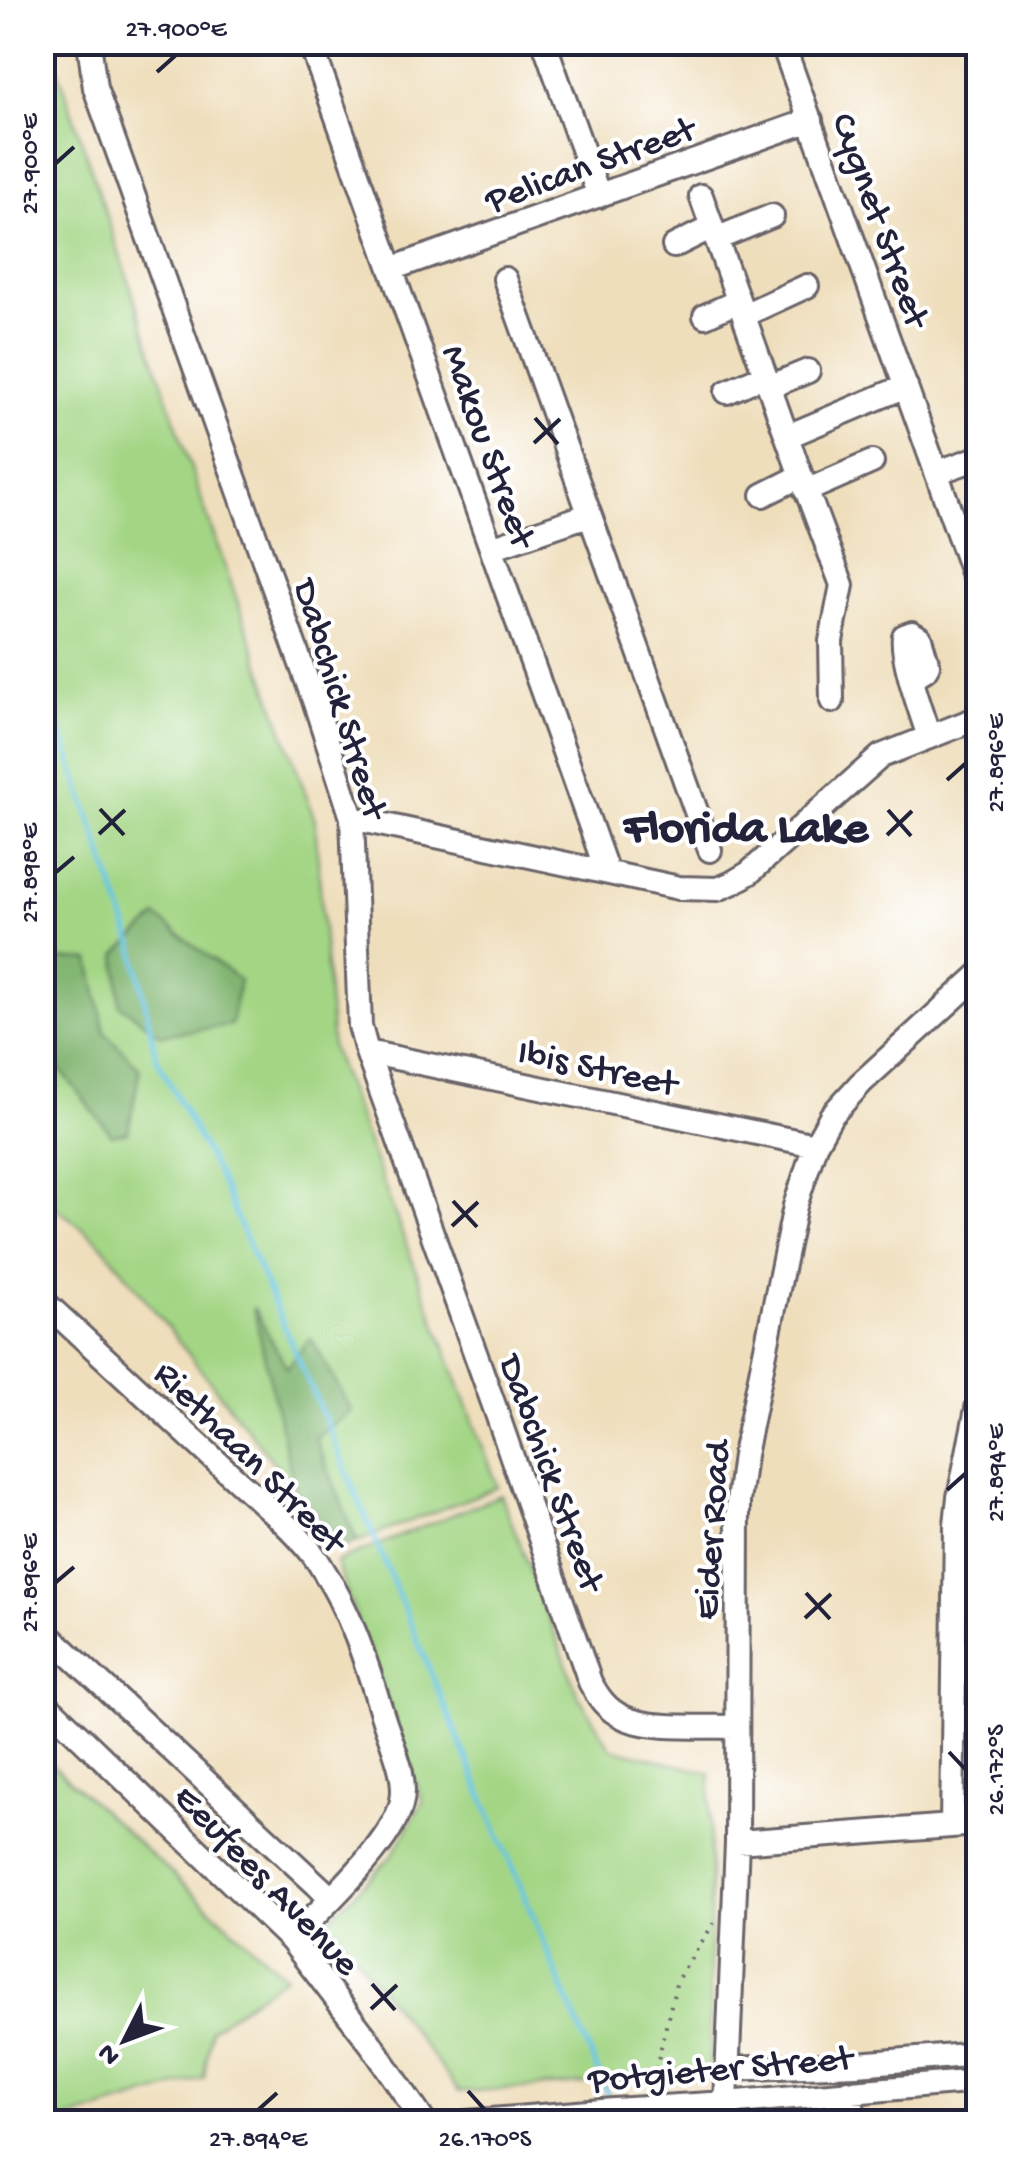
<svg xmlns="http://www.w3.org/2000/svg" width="1021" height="2165" viewBox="0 0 1021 2165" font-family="'Gochi Hand',sans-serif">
  <rect width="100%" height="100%" fill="#fff"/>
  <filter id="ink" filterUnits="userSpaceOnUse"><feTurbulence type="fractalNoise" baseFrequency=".01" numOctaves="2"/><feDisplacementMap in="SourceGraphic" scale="20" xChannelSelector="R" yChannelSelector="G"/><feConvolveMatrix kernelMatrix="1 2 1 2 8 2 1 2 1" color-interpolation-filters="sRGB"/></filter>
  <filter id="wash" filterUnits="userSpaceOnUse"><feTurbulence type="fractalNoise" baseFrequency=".0048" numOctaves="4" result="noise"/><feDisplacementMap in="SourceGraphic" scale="40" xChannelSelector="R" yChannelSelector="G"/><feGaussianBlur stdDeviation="2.25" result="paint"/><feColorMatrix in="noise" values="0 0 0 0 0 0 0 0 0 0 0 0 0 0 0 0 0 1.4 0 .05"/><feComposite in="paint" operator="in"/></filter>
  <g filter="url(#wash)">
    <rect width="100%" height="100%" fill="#efdebc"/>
    <path fill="#a3d584" stroke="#627c60" stroke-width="2.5" d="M42,43H49L205,510L315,820L332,1048L498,1487L344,1547L295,1490L121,1268L97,1240L43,1197Z
      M501,1495L579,1697L611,1748L710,1773V2076L459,2092L328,1920L392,1856L423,1802L336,1562Z
      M42,1756L285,1976L211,2029L204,2078L63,2121L43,2099Z"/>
    <path fill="#82b672" stroke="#526c56" stroke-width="2.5" d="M157,917L239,980L231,1025L161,1035L120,1005L117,954Z
      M43,959L90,960L105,1032L140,1069L128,1132L112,1135L43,1048Z
      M253,1307L287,1368L311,1338L352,1411L315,1438L357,1541L344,1547L295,1490Z"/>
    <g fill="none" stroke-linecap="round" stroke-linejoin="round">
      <path stroke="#66c5e4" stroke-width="5" d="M42,676L134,947L156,1057L218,1176L326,1422L608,2096"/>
    </g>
  </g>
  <g filter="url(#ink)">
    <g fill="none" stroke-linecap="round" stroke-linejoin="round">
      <g stroke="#6a6468" stroke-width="28">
        <path id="minor" d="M89,42L95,88L316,706L352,818L360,1026L367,1052L496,1411L590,1682C598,1697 607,1710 623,1717C649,1730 705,1726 736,1727
          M310,42L607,872
          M544,42L599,196
          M782,42L978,589
          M701,196L801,476L842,585L831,641L832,701
          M716,239L772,216
          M674,246L712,227
          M391,269L811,120
          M505,279L710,850
          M744,315L807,286
          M705,316L738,301
          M769,387L808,371
          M727,392L765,375
          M788,436L906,386
          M938,472L978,458
          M806,491L872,462
          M763,495L801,476
          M491,548L588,515
          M912,678L925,670L928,665L920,638L912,633L904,636C901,659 921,712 929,737
          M352,818L679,888L718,889L732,883L749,873L881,756L978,718
          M367,1052L815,1145
          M42,1300C104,1357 166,1414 227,1471C255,1497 299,1532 319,1563C351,1612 366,1661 383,1717C391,1743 409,1778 401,1805C389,1847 322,1907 291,1940
          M42,1629L330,1897
          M42,1700L291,1940L371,2044L424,2122
          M952,1826L956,1524L959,1497L978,1404
          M737,1842L978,1824
          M727,2069L857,2064L978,2054
          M848,2091L856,2122
          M726,2103L737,1842L738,1502L744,1455L795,1206L815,1145L831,1116L861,1083L978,976
          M467,2122L614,2110L726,2103L978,2081"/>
      </g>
      <path stroke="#6a6468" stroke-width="4" stroke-dasharray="2.5 8" stroke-linecap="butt" d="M651,2089L677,1980L714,1923"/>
      <use href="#minor" stroke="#fff" stroke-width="22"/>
    </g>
  </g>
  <path fill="none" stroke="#22223b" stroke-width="4" d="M157,72L176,55M55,164L74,147M535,418L558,444M534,443L560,419M947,780L966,763M100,809L124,835M888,810L911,836M99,834L125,810M887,835L912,811M55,873L74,857M453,1201L477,1227M452,1226L478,1202M947,1490L966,1473M55,1583L74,1567M806,1593L830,1619M805,1618L831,1594M949,1752L966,1770M372,1984L395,2010M371,2009L397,1985M468,2091L485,2110M258,2110L277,2093"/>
  <g text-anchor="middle" stroke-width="8" stroke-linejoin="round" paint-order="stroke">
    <g font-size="38" fill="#22223b" stroke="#fff">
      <text transform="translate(589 162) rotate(-20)" y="13">Pelican Street</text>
      <text transform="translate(883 219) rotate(70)" y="13">Cygnet Street</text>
      <text transform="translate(491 445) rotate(70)" y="13">Makou Street</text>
      <text transform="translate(343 698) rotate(73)" y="13">Dabchick Street</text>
      <text transform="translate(598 1065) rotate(12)" y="13">Ibis Street</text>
      <text transform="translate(252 1455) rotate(45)" y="13">Riethaan Street</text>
      <text transform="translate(554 1472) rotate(70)" y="13">Dabchick Street</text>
      <text transform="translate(709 1530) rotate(-86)" y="13">Eider Road</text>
      <text transform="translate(269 1878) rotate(46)" y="13">Eeufees Avenue</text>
      <text transform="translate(720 2066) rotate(-5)" y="13">Potgieter Street</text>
    </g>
    <g font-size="48" font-weight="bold" fill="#22223b" stroke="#fff">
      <text x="746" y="840">Florida Lake</text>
    </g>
  </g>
  <rect width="1021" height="2165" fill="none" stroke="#fff" stroke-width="110"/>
  <g transform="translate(125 2040) rotate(228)" stroke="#ffffff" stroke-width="8" paint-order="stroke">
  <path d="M0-8L18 38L0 25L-18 38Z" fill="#22223b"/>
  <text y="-15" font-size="28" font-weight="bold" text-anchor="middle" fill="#22223b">N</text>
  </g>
  <rect x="55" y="55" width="911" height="2055" fill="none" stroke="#22223b" stroke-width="4"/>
  <g font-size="25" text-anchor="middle" fill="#22223b">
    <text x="176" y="36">27.900°E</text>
    <text transform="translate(28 164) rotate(-90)" y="9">27.900°E</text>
    <text transform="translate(994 763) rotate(-90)" y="9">27.896°E</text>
    <text transform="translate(28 873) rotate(-90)" y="9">27.898°E</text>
    <text transform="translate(994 1473) rotate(-90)" y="9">27.894°E</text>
    <text transform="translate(28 1583) rotate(-90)" y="9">27.896°E</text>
    <text transform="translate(994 1770) rotate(-90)" y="9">26.172°S</text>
    <text x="258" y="2146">27.894°E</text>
    <text x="485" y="2146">26.170°S</text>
  </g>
</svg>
